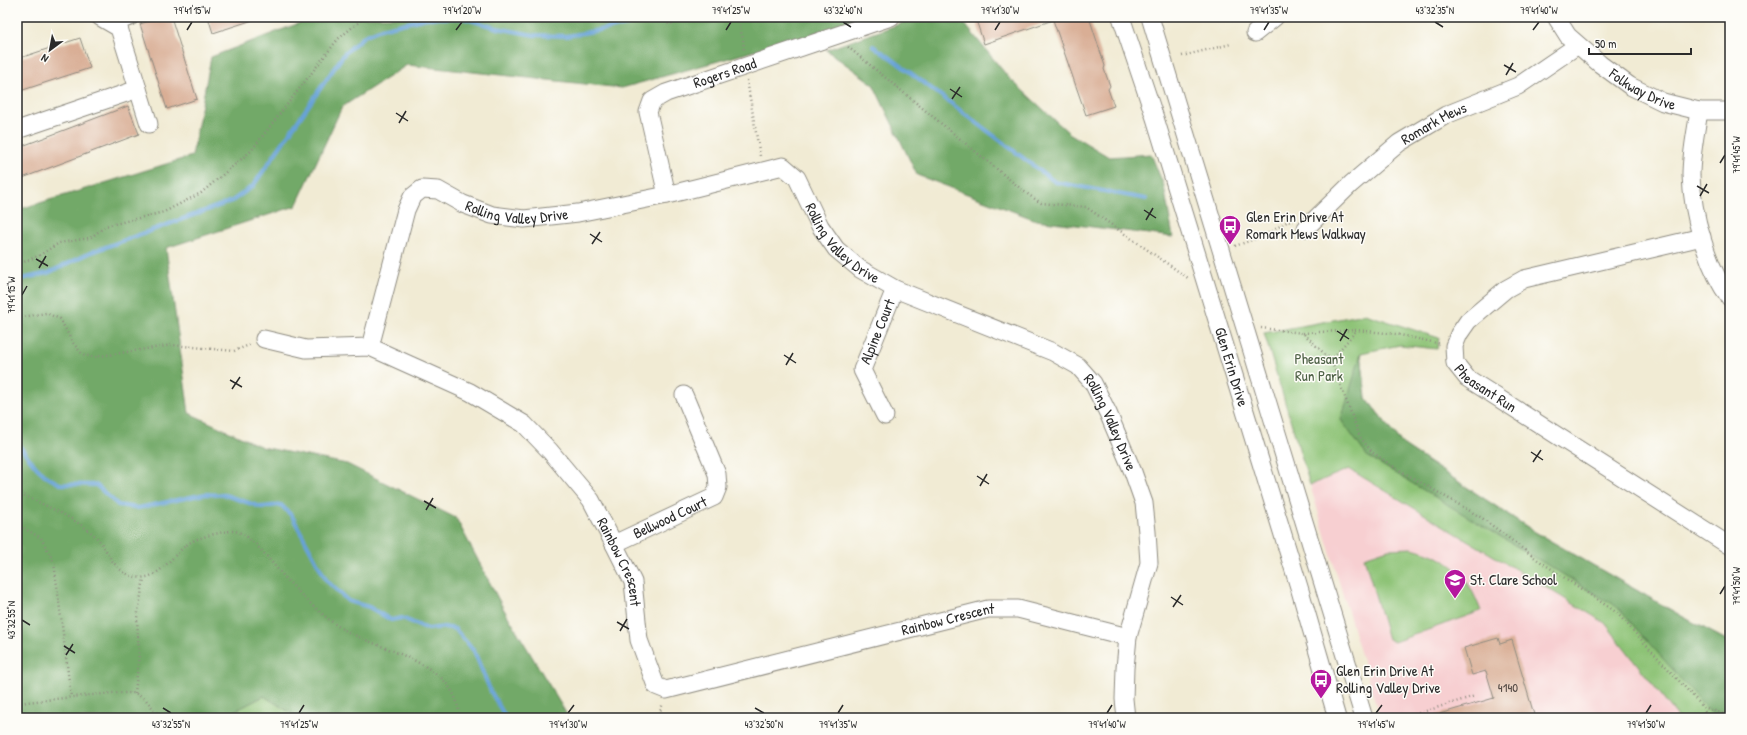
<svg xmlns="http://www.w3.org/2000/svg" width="1747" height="735" viewBox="0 0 1747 735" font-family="'Patrick Hand',sans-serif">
  <rect width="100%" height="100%" fill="#fdfcf7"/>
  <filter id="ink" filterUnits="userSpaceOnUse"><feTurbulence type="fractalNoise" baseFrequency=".025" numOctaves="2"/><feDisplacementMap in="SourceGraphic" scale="8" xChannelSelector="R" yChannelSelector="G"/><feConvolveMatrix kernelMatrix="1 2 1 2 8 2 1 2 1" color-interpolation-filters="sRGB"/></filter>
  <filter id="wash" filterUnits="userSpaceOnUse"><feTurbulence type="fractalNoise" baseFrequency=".012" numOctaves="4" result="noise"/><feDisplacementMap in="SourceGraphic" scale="16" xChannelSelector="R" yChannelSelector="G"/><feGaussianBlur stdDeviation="0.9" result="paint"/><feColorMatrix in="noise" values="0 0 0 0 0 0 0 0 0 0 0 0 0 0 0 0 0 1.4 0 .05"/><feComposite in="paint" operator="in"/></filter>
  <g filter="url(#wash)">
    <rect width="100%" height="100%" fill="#f1ebd4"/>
    <path fill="#f7cfd1" d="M1349,469L1605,623L1679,718H1380L1310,485Z"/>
    <path fill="#8dc376" stroke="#5c7750" d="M1365,314L1439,338L1437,349L1400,345L1361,353L1366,398L1404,446L1535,532L1685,618L1730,642V718H1679L1605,623L1349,469L1310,485L1264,333Z
      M1412,548C1452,559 1466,572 1481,611L1394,642L1388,639L1364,557L1388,549Z
      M264,696L299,718H221Z"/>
    <path fill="#72a967" stroke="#4e6a49" d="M315,17H862L808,36L622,88L407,65L342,107L296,206L166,248L189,413L262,447L347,464L456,518L503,608L569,718H299L264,696L221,718H17V210L192,156L211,57Z
      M919,17H959L1009,78L1069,133L1109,157L1151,154L1164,186L1173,237L1036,220L917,175L873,84L826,50Z
      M1361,353L1366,398L1404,446L1535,532L1685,618L1730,642V709L1713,715L1617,607L1367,456L1341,420Z"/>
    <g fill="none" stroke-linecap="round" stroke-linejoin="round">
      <path stroke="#67a3d8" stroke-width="4" d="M873,46L891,58L1055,182L1146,199
        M17,280L48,273L92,252L232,201L253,186L344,54L364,36L381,29L427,18H463L497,28L534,35L567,36L627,25L647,17
        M17,443L37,468L47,477L60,484L96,485L118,505L138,508L205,494L225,495L261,507L281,505L292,516L327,581L348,601L369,607L391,620L402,618L428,629L444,627L455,629L474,651L491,692L506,718"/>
    </g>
    <g id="blocks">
      <path fill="#d9ae95" d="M163,17H171L197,99L167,109L140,24Z
        M208,17H256V19L213,33Z
        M975,17H1089L1105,66L1104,69L1110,86L1108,89L1114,106L1086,115L1053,20L984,44Z
        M80,38L90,68L17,92V59Z
        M128,106L139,134L17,180V148Z
        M1498,638L1500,644L1512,640L1535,718H1437L1436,715L1494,698L1486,671L1472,675L1464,648Z"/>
    </g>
  </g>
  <g filter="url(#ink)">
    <use href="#blocks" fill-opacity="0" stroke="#8e8b80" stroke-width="1"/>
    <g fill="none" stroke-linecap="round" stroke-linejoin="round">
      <g stroke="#8e8b80" stroke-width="19">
        <g id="minor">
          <path id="s1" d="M1121,17L1155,118L1299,587L1337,718"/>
          <path d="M1150,17L1364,718"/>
          <path id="s2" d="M1556,17L1568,36L1600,64L1630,86L1663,102L1699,111H1730"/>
          <path d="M112,23L130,17"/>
          <path d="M1255,33L1275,17"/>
          <path d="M138,89L149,124"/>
          <path d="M1699,111C1696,132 1691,154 1691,175C1692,213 1707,268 1730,298"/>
          <path d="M17,130L138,89L119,28L100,17"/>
          <path id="s3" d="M667,195L648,112L652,101L666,93L891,17"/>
          <path id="s4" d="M1306,228L1351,184L1399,143L1446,115L1518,86L1578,45"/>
          <path id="s5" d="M1702,237L1524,279L1506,289L1468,321L1459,334L1454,346L1455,363L1467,378L1730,546"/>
          <path id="s6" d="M264,339L306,349L370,347L470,392L524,424L550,451L591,500L614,544L633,582L639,640L656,686L666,690L988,609H1018L1128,637"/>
          <path id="s7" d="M370,347L406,210L412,197L422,189L438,190L463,204L492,215L524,219L578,213L667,195L783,166L797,178L820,226L836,249L860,269L895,289L1053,352L1078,366L1093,383L1108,413L1133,472L1144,503L1147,532L1149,563L1128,637L1125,668L1124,699L1126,718"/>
          <path id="s8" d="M885,416L862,370L895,289"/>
          <path id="s9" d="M614,544L714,497L718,487L717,474L684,395"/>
        </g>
      </g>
      <path stroke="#8e8b80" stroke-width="2.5" stroke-dasharray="1 3" stroke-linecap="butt" d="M658,17L670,25L682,17
        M737,17L743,39L744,52
        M848,47L1026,193L1041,203L1086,207L1188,278
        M1182,56L1231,44
        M747,80L760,156
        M1235,246L1266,235L1288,221L1293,223
        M17,265L40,255L59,243L90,238L106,226L164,212L201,193L251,151L338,39L365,17
        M17,318L46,313L60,319L73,343L83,355L94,357L173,345L234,351L252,344
        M1261,328L1303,333L1331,360L1360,437L1372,452L1391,465L1482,518L1538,560L1616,612L1703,707L1707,718
        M1303,333L1356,330L1396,334L1441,344
        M1331,360L1356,331
        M17,492C41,504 77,518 96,537C109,550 110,568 132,576C158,585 171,554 191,542C197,538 224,531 232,531C240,531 247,536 253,542C263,551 272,563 281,573C296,590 313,607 331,621C363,647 435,655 454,695C457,701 458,708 460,715L459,718
        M17,524L41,538L54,562L71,697
        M135,693L139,655L137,618L144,578
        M17,704L27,702L111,693H135L146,700L161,718
        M1703,707L1730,716
        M658,718L663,703
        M1403,718L1475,696"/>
      <use href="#minor" stroke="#fff" stroke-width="17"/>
    </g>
  </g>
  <path fill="none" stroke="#2b2b2b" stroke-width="1.5" d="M843,22L851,27M1435,22L1443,27M187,30L192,22M456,30L462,22M726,30L731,22M995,30L1000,22M1264,30L1269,22M1533,30L1539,22M1504,65L1516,72M1506,75L1513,63M950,89L962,97M952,99L960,87M396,113L408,121M399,123L406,111M1720,163L1725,155M1697,186L1709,193M1700,196L1707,184M1144,210L1156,218M1146,220L1153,208M590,234L602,242M592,244L600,232M36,259L48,266M39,268L46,256M22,295L27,286M1337,331L1349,339M1340,341L1347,329M784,355L796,363M786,365L793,353M230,380L242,387M232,389L240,377M1531,452L1543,460M1533,462L1541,450M977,476L989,484M980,486L987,474M424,501L436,508M426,510L433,498M1720,594L1725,586M1171,597L1183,605M1173,607L1181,595M22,620L30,625M617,622L629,629M620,631L627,619M64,646L75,653M66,655L73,644M163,708L171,713M755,708L764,713M299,713L304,705M568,713L574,705M838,713L843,705M1107,713L1112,705M1376,713L1382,705M1646,713L1651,705"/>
  <defs>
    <g id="bus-pin" transform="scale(1.15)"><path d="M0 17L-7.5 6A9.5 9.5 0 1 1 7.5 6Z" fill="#b5179e" stroke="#fdfcf7"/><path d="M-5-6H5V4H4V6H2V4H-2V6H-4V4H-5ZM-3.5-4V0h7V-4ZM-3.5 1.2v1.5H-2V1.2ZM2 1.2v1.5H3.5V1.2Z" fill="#fff"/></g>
    <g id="school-pin" transform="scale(1.15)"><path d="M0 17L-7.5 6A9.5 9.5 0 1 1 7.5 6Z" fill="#b5179e" stroke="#fdfcf7"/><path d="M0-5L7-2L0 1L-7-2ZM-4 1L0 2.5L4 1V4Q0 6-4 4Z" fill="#fff"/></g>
  </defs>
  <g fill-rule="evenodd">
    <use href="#bus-pin" x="1230" y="226"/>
    <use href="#school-pin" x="1455" y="580"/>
    <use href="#bus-pin" x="1321" y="680"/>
  </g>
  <g text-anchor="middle" stroke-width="3" stroke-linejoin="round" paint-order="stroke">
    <g font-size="13" fill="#564c46">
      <text x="1508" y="692">4140</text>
    </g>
    <g font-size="15" fill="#2b2b2b" stroke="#fdfcf7">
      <text dy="5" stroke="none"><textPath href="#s3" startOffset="175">Rogers Road</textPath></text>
      <text dy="5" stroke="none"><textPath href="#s2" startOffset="115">Folkway Drive</textPath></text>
      <text dy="5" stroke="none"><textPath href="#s4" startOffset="166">Romark Mews</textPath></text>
      <text dy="5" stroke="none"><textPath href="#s7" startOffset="269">Rolling Valley Drive</textPath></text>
      <text dy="5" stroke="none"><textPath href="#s7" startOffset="641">Rolling Valley Drive</textPath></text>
      <text dy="5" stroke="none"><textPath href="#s8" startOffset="93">Alpine Court</textPath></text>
      <text dy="5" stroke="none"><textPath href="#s1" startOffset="367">Glen Erin Drive</textPath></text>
      <text dy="5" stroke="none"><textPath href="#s5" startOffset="339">Pheasant Run</textPath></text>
      <text dy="5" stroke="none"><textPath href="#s7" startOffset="977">Rolling Valley Drive</textPath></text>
      <text dy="5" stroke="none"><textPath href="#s9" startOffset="62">Bellwood Court</textPath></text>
      <text dy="5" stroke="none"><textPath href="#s6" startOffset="450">Rainbow Crescent</textPath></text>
      <text dy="5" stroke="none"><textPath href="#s6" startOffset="882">Rainbow Crescent</textPath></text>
    </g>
    <g font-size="15" fill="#2b2b2b" stroke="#fdfcf7" text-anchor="start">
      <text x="1246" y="222">Glen Erin Drive At<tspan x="1246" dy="17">Romark Mews Walkway</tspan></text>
      <text x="1470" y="585">St. Clare School</text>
      <text x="1336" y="676">Glen Erin Drive At<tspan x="1336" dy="17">Rolling Valley Drive</tspan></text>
    </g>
    <g font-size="15" fill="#4d6045" stroke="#fdfcf7">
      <text x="1319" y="364">Pheasant<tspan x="1319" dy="17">Run Park</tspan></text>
    </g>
  </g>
  <rect width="1747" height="735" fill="none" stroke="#fdfcf7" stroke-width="44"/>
  <g transform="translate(50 50) rotate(212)" stroke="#fdfcf7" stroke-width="3" paint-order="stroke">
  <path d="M0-3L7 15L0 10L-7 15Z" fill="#2b2b2b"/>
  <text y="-6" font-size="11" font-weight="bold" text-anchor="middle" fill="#2b2b2b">N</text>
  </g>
  <path d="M1589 48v6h102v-6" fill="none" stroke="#2b2b2b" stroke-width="2"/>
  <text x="1595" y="48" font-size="12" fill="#2b2b2b" stroke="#fdfcf7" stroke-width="3" paint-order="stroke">50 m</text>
  <rect x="22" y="22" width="1703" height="691" fill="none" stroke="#2b2b2b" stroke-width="1.5"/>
  <g font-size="10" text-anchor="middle" fill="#2b2b2b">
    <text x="192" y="14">79°41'15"W</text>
    <text x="462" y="14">79°41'20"W</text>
    <text x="731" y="14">79°41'25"W</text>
    <text x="843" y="14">43°32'40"N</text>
    <text x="1000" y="14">79°41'30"W</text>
    <text x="1269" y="14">79°41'35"W</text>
    <text x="1435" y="14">43°32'35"N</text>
    <text x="1539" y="14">79°41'40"W</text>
    <text transform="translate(1736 155) rotate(-90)" y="4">79°41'45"W</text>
    <text transform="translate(11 295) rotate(-90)" y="4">79°41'15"W</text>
    <text transform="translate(1736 586) rotate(-90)" y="4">79°41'50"W</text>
    <text transform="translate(11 620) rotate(-90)" y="4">43°32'55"N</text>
    <text x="171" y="728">43°32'55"N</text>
    <text x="299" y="728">79°41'25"W</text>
    <text x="568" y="728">79°41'30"W</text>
    <text x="764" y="728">43°32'50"N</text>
    <text x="838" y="728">79°41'35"W</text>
    <text x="1107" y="728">79°41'40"W</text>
    <text x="1376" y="728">79°41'45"W</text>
    <text x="1646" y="728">79°41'50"W</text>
  </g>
</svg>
